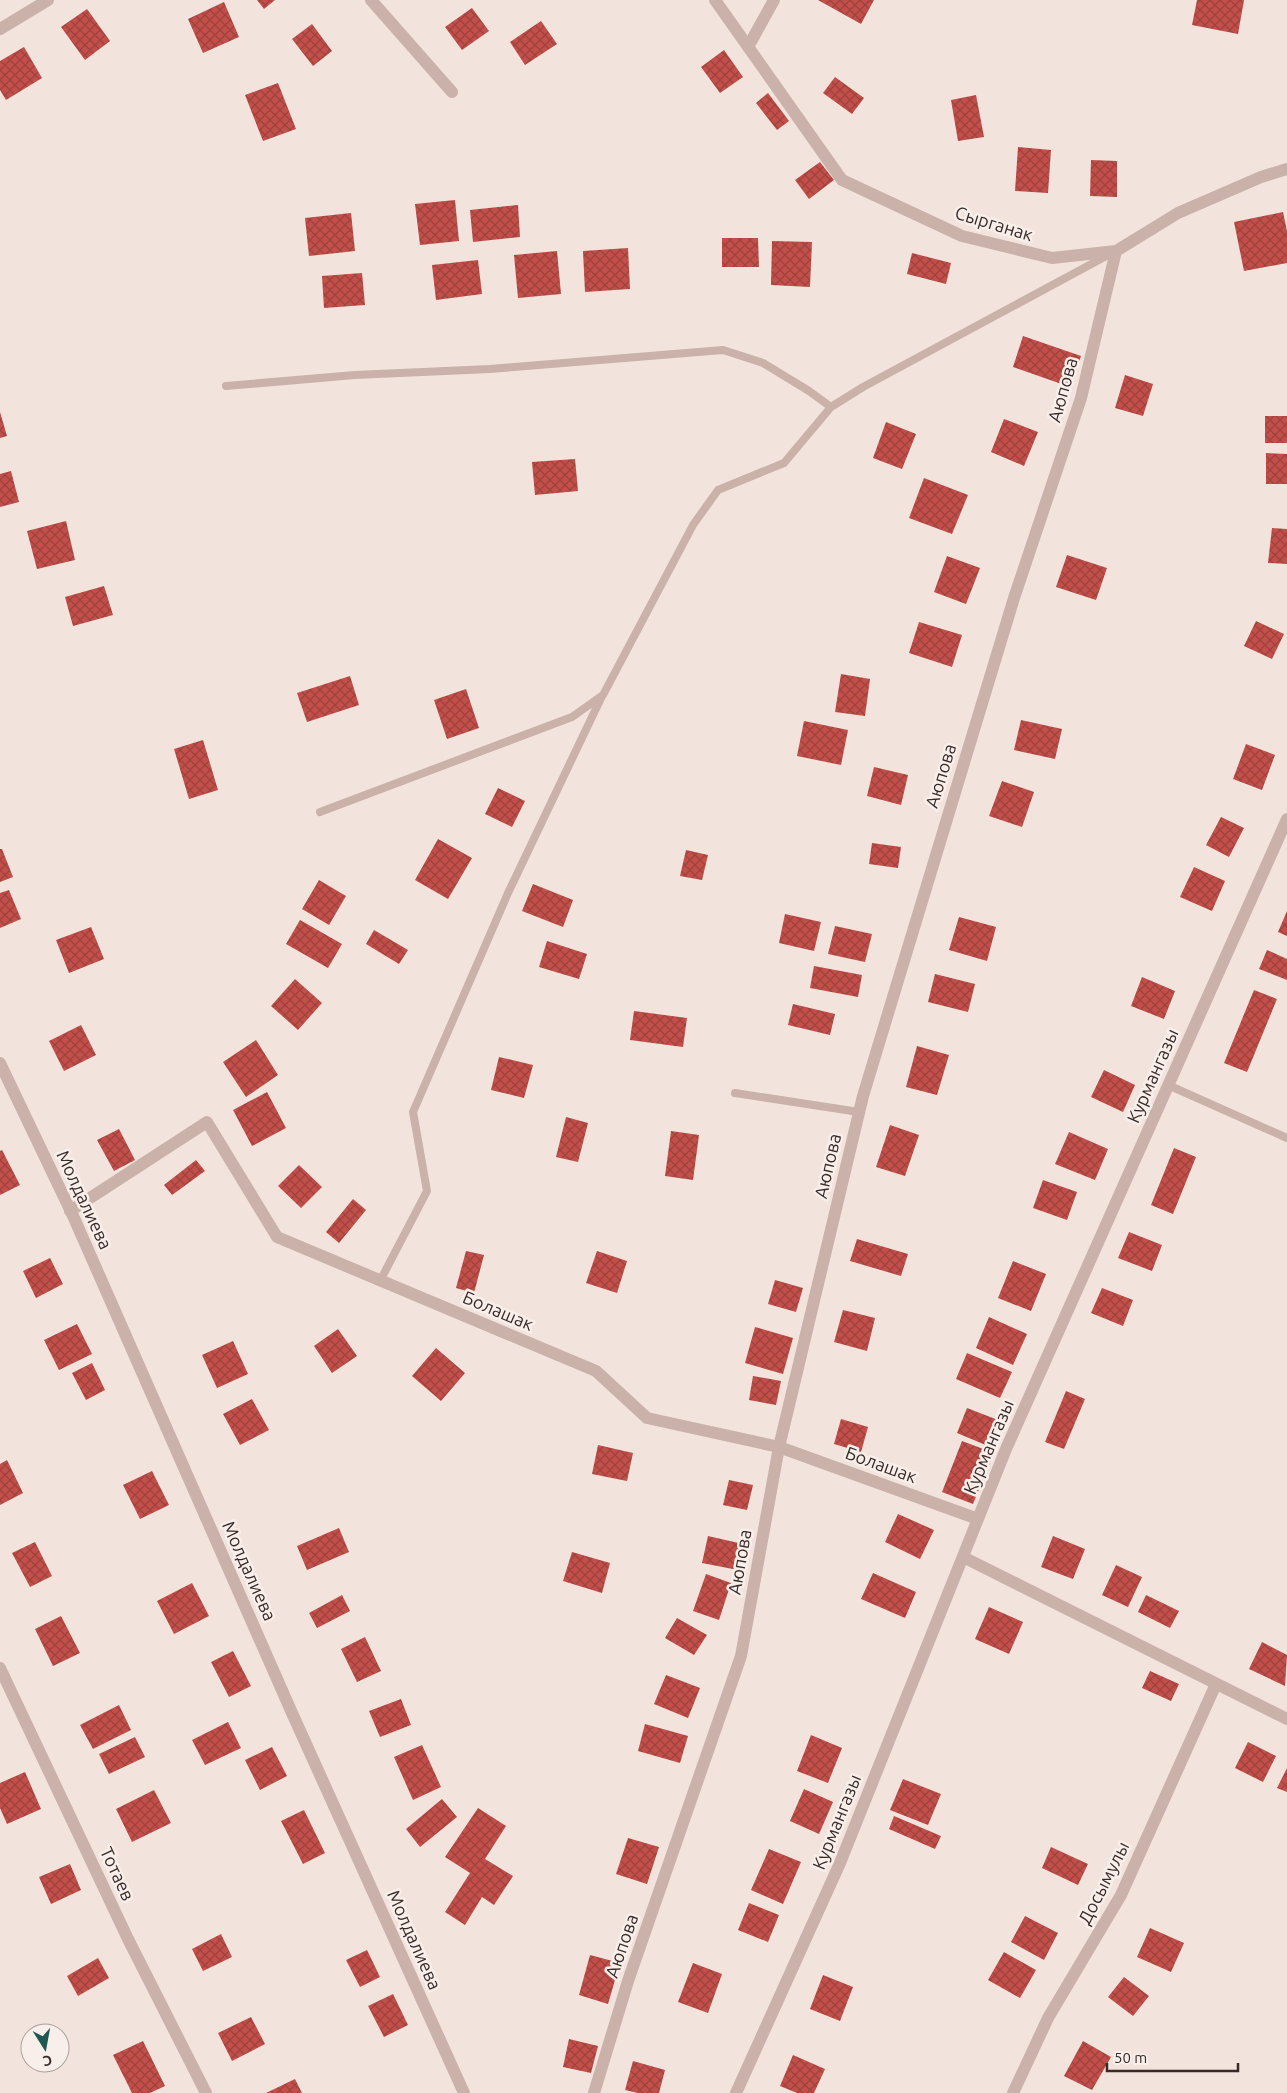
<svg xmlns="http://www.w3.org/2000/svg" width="1287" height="2093" viewBox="0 0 1287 2093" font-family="Ubuntu,sans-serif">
  <defs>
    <pattern id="building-cross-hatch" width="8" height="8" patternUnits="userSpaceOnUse" patternTransform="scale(1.25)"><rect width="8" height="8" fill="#c34f4a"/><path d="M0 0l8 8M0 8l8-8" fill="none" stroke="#9f423e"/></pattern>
  </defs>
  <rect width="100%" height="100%" fill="#f2e4dd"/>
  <path fill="url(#building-cross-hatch)" d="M257,0H275L264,9Z
    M818,0H874L861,24Z
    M1197,0H1244L1238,34L1192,25Z
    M224,2L239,37L203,53L188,19Z
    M472,8L489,31L462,50L445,27Z
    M87,9L110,41L85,60L61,27Z
    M541,21L557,44L525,65L510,42Z
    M312,24L332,51L313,66L292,39Z
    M24,47L42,78L6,100L0,90V61Z
    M724,50L743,77L720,93L701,67Z
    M835,77L864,98L852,114L823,93Z
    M278,83L296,129L263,141L245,95Z
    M768,93L789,121L777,130L756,103Z
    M976,95L984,137L958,141L951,100Z
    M1018,147L1051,150L1048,193L1015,191Z
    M1091,160L1117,161V197L1090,196Z
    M820,162L834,180L809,199L795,180Z
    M455,200L459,241L420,245L415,204Z
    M518,205L520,237L473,242L470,210Z
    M1283,212L1287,231V263L1244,271L1234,222Z
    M351,213L355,251L309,256L305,218Z
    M722,238H758L759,267H722Z
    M772,241L812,242L810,287L771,285Z
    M628,248L630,289L585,292L583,251Z
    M557,251L561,294L518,298L514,255Z
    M912,253L951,263L946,284L907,274Z
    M478,260L482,294L436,300L432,265Z
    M362,273L365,305L324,308L322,276Z
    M1023,336L1081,356L1070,387L1013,367Z
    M1125,375L1153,384L1143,416L1115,408Z
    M0,412L7,436L0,438Z
    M1265,416H1287V443H1265Z
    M1004,419L1038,432L1024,466L991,452Z
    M886,422L916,434L902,469L873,458Z
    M1266,453L1287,454V484H1266Z
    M575,459L578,491L535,495L532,462Z
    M11,471L19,502L0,507V474Z
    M924,478L968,495L952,534L909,518Z
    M66,521L75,560L37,569L27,531Z
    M1272,528L1287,529V564L1268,563Z
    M1067,555L1107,568L1096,600L1056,587Z
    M947,556L980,568L966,604L934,592Z
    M104,586L113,615L73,626L65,597Z
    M1256,621L1284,634L1272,659L1244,646Z
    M919,622L962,635L952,667L909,653Z
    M841,674L870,679L865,716L835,712Z
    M350,676L359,705L307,722L297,693Z
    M466,689L479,728L447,739L434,700Z
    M1021,720L1062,729L1055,759L1014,750Z
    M804,721L848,730L841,765L797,756Z
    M203,740L218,790L189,799L174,749Z
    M1246,744L1275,755L1262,790L1233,779Z
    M874,767L908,775L901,805L867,796Z
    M1002,781L1034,792L1022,827L989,816Z
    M498,788L525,801L512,827L485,814Z
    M1221,817L1244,828L1229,857L1206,845Z
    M438,839L472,858L448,899L415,880Z
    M872,843L901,847L898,868L869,864Z
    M0,849H2L13,877L0,882Z
    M686,850L708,855L702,880L680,876Z
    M1194,867L1225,881L1212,911L1180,897Z
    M319,880L346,896L329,925L302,909Z
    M533,884L573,900L563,927L522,911Z
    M9,890L21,919L0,928V893Z
    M1287,911V936L1278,932Z
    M785,914L821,922L814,951L779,943Z
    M959,917L996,927L987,961L949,950Z
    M300,920L342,944L328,968L286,944Z
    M835,926L872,934L865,962L828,954Z
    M91,927L104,959L69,973L56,940Z
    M374,930L408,950L399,964L366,944Z
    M547,941L587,954L579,979L539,967Z
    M1267,950L1287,959V980L1259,969Z
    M814,966L862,975L858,997L810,988Z
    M935,974L975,984L968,1012L928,1002Z
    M1142,977L1175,991L1164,1019L1131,1006Z
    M295,979L322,1003L298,1030L271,1006Z
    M1254,990L1277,999L1247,1072L1224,1063Z
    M793,1004L835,1014L830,1035L788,1025Z
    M634,1011L687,1018L683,1047L630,1040Z
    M81,1025L96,1055L64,1071L49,1041Z
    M256,1040L278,1075L246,1097L223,1062Z
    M917,1046L949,1055L937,1095L906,1087Z
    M499,1057L533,1065L524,1098L491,1090Z
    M1104,1070L1135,1085L1123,1112L1091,1097Z
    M267,1092L286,1128L252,1146L233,1110Z
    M566,1117L588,1123L578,1162L556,1157Z
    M890,1125L919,1135L905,1176L876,1167Z
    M119,1129L135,1160L114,1171L97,1140Z
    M671,1131L699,1135L693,1180L665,1176Z
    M1069,1132L1108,1149L1095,1180L1055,1164Z
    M1174,1148L1196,1157L1173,1214L1151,1205Z
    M2,1150L20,1185L0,1195V1151Z
    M196,1160L205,1171L172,1195L164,1185Z
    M299,1165L322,1187L301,1208L278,1186Z
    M1043,1180L1077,1192L1067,1220L1033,1208Z
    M353,1199L366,1210L339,1243L326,1232Z
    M1129,1232L1162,1245L1152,1271L1118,1258Z
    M857,1239L908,1254L901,1276L850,1261Z
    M466,1251L484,1255L474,1293L456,1288Z
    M597,1251L627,1261L617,1293L586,1283Z
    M50,1258L63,1284L36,1298L23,1271Z
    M1013,1261L1046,1274L1031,1311L998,1298Z
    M775,1280L803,1288L796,1312L768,1304Z
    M1102,1288L1133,1300L1123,1326L1091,1313Z
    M843,1310L875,1318L867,1351L834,1342Z
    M989,1317L1027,1334L1013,1365L976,1348Z
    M77,1324L92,1354L59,1370L44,1340Z
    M755,1327L793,1338L783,1374L745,1363Z
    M338,1329L357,1356L332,1373L314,1346Z
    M233,1341L248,1374L217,1388L202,1355Z
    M436,1348L465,1373L441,1401L412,1376Z
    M967,1353L1012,1372L1000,1398L956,1379Z
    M92,1363L105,1390L86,1400L72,1373Z
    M753,1376L781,1381L776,1405L749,1400Z
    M1066,1391L1085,1399L1064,1449L1045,1442Z
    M252,1399L269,1430L240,1445L223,1414Z
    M967,1408L998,1420L988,1446L957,1433Z
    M841,1419L868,1427L861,1452L834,1444Z
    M962,1441L994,1453L973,1504L942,1492Z
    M598,1445L633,1453L627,1481L592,1474Z
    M7,1460L23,1493L0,1505V1464Z
    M152,1471L169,1505L140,1519L123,1485Z
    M729,1480L753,1485L747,1510L723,1505Z
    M898,1514L934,1530L920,1559L885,1542Z
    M339,1528L349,1552L307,1570L297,1546Z
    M708,1536L743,1544L738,1570L702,1563Z
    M1053,1536L1085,1549L1073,1579L1041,1567Z
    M35,1542L52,1576L30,1587L12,1553Z
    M572,1552L610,1563L602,1593L563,1581Z
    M1116,1565L1142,1577L1128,1607L1102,1595Z
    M873,1573L916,1592L905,1618L861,1599Z
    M706,1574L731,1583L719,1620L693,1611Z
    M192,1583L209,1616L174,1634L157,1601Z
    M342,1595L350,1611L317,1628L309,1613Z
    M1146,1595L1179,1611L1170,1628L1138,1612Z
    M989,1607L1023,1622L1009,1654L975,1639Z
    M61,1616L80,1653L53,1666L35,1629Z
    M677,1618L707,1635L694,1655L665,1638Z
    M365,1637L381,1671L357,1682L341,1649Z
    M1262,1642L1287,1655L1285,1686L1249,1669Z
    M233,1651L251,1686L229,1697L211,1662Z
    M1150,1671L1179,1684L1171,1701L1142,1688Z
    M666,1675L700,1688L688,1718L654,1704Z
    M401,1699L411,1725L380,1737L369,1711Z
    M119,1705L131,1730L93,1749L80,1725Z
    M228,1722L241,1748L205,1765L192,1740Z
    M645,1724L688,1736L680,1763L638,1751Z
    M811,1735L842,1748L828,1783L797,1771Z
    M135,1737L145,1757L109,1774L99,1754Z
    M1248,1742L1276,1756L1263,1782L1235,1768Z
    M422,1745L441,1787L413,1800L394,1757Z
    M272,1747L287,1776L260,1790L245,1760Z
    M1287,1768V1792L1277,1788Z
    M25,1772L41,1809L7,1824L0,1808V1783Z
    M903,1779L941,1794L928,1825L890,1810Z
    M804,1789L833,1802L819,1834L790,1821Z
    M154,1790L171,1823L132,1842L116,1809Z
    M442,1799L457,1817L420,1847L406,1829Z
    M478,1808L506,1826L485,1859L513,1876L494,1905L482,1897L465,1925L445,1912L470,1873L445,1857Z
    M304,1810L325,1853L303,1864L281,1821Z
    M894,1816L941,1836L935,1849L889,1829Z
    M628,1838L659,1847L647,1884L616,1874Z
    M1051,1847L1088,1864L1078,1885L1042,1868Z
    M769,1849L801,1862L783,1904L751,1890Z
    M70,1864L81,1890L51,1904L39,1877Z
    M749,1903L779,1915L768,1942L738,1930Z
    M1025,1916L1058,1933L1044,1960L1011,1942Z
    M1150,1928L1184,1943L1171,1972L1137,1957Z
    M221,1934L232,1957L203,1971L192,1949Z
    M367,1950L380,1977L360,1987L346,1960Z
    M1004,1952L1036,1970L1020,1998L988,1980Z
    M590,1955L620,1963L608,2004L579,1995Z
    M98,1958L109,1978L78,1996L67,1976Z
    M693,1963L722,1974L708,2013L678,2002Z
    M823,1975L853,1987L840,2021L810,2009Z
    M1124,1977L1149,1996L1133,2016L1108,1997Z
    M393,1994L408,2025L384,2037L368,2006Z
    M251,2017L265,2044L232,2061L218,2033Z
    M569,2039L598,2046L591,2073L563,2067Z
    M143,2041L165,2086L150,2093H132L113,2055Z
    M1083,2041L1111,2057L1092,2090L1064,2076Z
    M793,2055L825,2069L814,2093H797L780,2086Z
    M633,2061L665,2070L659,2093H638L625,2090Z
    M295,2079L302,2093H266Z"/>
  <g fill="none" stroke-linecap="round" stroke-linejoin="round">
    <path stroke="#cab1a9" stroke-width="8" d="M226,386L355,375L490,369L723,350L763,363L809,391L831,407
      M320,812L572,717L603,695L693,525L718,490L784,463L831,407L863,387L1110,254
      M1168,1085L1287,1138
      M735,1093L859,1112
      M380,1281L427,1191L413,1112L508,893L602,696"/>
    <path stroke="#cab1a9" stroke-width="12" d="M371,0L452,92
      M715,0L842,180L962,236L1052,258L1116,251L1178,213L1261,177L1287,169
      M0,29L48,0
      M748,47L774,0
      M0,1063L74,1218L292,1713L464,2093
      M70,1211L207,1122L277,1237L596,1371L647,1418L779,1447L978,1519
      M963,1557L1287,1719
      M0,1668L128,1939L206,2093
      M594,2093L628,1981L741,1656L779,1447L863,1096L1014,598L1081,398L1116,251
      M736,2093L840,1863L1006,1449L1287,819
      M1013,2093L1048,2018L1121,1895L1216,1684"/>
  </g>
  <g text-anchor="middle" stroke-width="5" stroke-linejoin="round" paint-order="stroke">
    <g font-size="18" fill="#372a29" stroke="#f9efea">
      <text transform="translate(994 224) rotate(17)" y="6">Сырганак</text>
      <text transform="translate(1063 390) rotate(-74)" y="6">Аюпова</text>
      <text transform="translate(941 776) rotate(-73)" y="6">Аюпова</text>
      <text transform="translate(1153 1076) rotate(-66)" y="6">Курмангазы</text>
      <text transform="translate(828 1166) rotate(-77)" y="6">Аюпова</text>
      <text transform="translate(84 1200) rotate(65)" y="6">Молдалиева</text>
      <text transform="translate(498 1311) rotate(23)" y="6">Болашак</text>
      <text transform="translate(989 1447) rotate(-67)" y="6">Курмангазы</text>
      <text transform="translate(881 1465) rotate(20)" y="6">Болашак</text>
      <text transform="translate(740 1562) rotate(-80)" y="6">Аюпова</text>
      <text transform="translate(249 1571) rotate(66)" y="6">Молдалиева</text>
      <text transform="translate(837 1822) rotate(-68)" y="6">Курмангазы</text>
      <text transform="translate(117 1874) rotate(65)" y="6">Тотаев</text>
      <text transform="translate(1104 1883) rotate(-63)" y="6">Досымулы</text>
      <text transform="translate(414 1940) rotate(66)" y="6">Молдалиева</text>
      <text transform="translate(622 1946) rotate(-71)" y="6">Аюпова</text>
    </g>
  </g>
  <g transform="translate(45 2048) rotate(169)"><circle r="24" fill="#f9efea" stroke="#aba09d"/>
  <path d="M0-4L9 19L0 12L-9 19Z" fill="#1f5850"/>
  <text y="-8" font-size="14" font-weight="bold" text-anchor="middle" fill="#372a29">С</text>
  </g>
  <path d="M1107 2063v8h131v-8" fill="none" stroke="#372a29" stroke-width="2.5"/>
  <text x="1114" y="2063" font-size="15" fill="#372a29" stroke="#f9efea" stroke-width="4" paint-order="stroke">50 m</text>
</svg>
